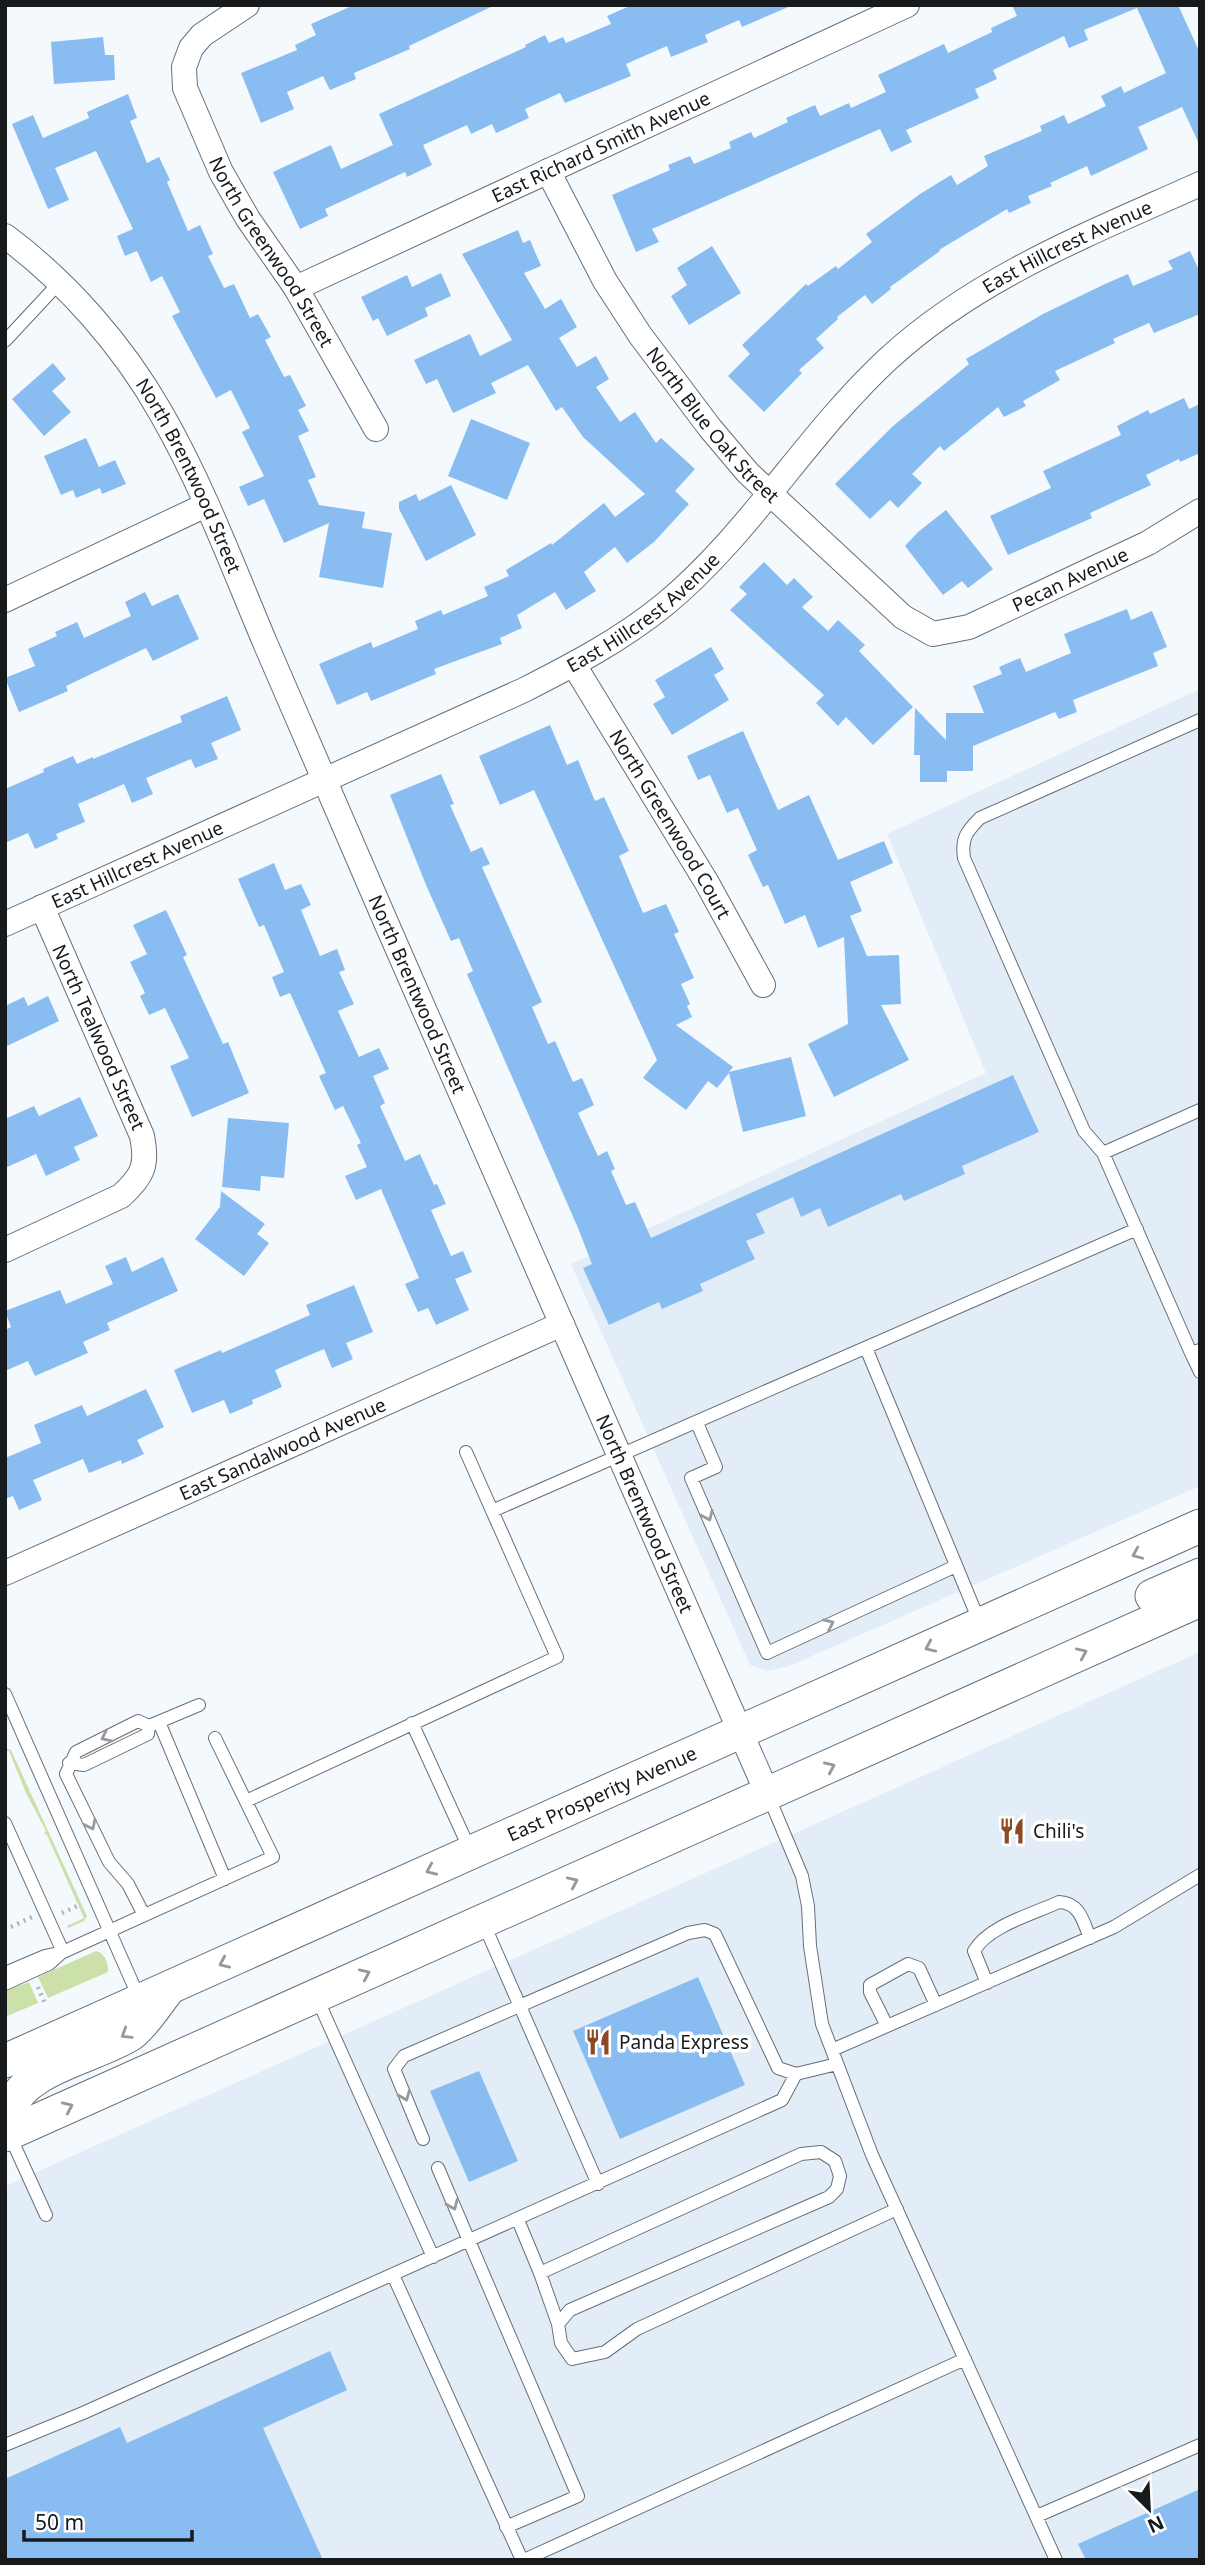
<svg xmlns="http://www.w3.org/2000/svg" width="1205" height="2565" viewBox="0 0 1205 2565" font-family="'Noto Sans',sans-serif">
  <rect width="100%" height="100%" fill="#f4f9fe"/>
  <path fill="#e2edf8" d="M1200,689V1486L787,1667L767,1671L750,1665L571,1264L986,1073L887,834Z
    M1200,1652V2560H5V2186Z"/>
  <path fill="#cce1aa" d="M5,1748L11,1750L87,1916L84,1921L68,1928L67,1926L84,1918L47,1835L44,1834L46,1831L26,1793L9,1751H5Z
    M96,1951C105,1953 109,1964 108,1972L48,1998L38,1977Z
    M29,1982L38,2003L5,2017V1991Z"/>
  <path fill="#89bdf1" d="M354,5H495L409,46L410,49L354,73L356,79L330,90L323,76L287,92L294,109L261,123L241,73L297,50L295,45L316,35L311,24Z
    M632,5H793L742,27L739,20L705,35L708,42L671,57L667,46L626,64L631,76L565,103L560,93L525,109L529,118L496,133L492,124L471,134L467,125L423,145L432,165L407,177L405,172L325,209L328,216L300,229L273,172L331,145L341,169L393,145L379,114L526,47L525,45L545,35L549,43L563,37L566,43L611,24L607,16Z
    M1012,5H1178L1200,53V146L1182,107L1138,127L1148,149L1091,176L1087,166L1050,183L1052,186L1028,196L1031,203L1009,213L1007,209L939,250L940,251L890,287L891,289L872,304L865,295L837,317L838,319L816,339L824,348L799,370L802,373L764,412L728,376L750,354L742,345L806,284L808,286L836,266L838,269L872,242L866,234L920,194L951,175L957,185L988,166L984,156L1042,131L1040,126L1064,115L1068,124L1106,106L1101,96L1121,86L1124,93L1166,73L1137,8L1084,30L1088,40L1069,48L1064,36L993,70L997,79L975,89L979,98L906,130L912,142L891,152L880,129L652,229L659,242L636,252L612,195L670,170L668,165L690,156L694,164L731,148L729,142L751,132L754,138L788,122L786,118L815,105L820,116L849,103L851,108L886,92L878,75L944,44L948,53L992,32L991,28L1017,16Z
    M103,37L105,55H114L115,80L54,84L51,42Z
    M128,94L137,118L130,121L147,163L159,157L170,180L167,182L188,231L200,225L213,254L208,256L224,288L234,284L250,318L258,314L271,337L265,340L284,377L290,375L306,406L298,410L309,431L298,436L316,477L308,480L319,505L365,512L362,528L392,533L383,588L319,577L329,523L284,543L264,499L248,506L239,487L264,476L242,432L250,428L231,390L216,398L172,316L180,312L162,276L151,282L137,251L125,256L117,236L133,229L96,151L55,168L69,200L48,209L12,124L33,115L43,138L89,118L87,112Z
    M518,230L523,243L530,240L541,266L524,273L545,309L561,299L577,327L559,338L577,367L596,356L609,379L596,387L620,422L635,412L656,443L661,438L695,469L675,491L689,504L654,542L627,563L615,547L584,572L596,591L566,610L555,592L517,615L522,628L500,638L502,644L434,669L436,674L371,701L367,692L337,705L319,664L371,642L373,648L418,629L415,621L441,610L443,615L488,596L484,587L509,576L506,570L551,543L552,545L604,503L615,517L645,494L583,437L562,407L556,411L528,365L491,383L496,393L453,413L437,379L426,384L414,360L470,334L480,356L512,340L462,254Z
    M712,246L741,293L689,325L671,296L687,285L677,268Z
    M1190,251L1200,272V314L1154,333L1149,323L1113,339L1115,343L1055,371L1060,380L1023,401L1026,406L1004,417L998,407L944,451L940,446L912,474L922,483L898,508L890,500L870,519L835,484L893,426L969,364L966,359L1043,314L1105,284L1128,274L1133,286L1173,269L1168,261Z
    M441,273L451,296L425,308L428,316L387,336L378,318L373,321L361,297L407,275L412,287Z
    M53,363L66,379L52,391L71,412L44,436L12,399Z
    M1184,398L1189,409L1200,404V453L1180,462L1179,459L1146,475L1151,485L1090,513L1092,518L1008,555L990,516L1051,488L1043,471L1121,435L1117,426L1148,410L1150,414Z
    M471,419L530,443L507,500L448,476Z
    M86,438L99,467L115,460L126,484L102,494L100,488L76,498L73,490L61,495L44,456Z
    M451,485L476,535L426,561L399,509V502L416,494L419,501Z
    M946,510L993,569L968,588L962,581L943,595L905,546L918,532Z
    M764,562L787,585L794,578L813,597L802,607L828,631L838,620L865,645L859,651L913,707L873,745L846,717L838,726L816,703L824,695L730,610L747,594L739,587Z
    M145,592L152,606L178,594L199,639L153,661L146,648L66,686L68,691L19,712L5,678L35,666L28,649L57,636L55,632L77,622L84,638L131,616L125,602Z
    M1127,609L1131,620L1152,611L1167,647L1153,653L1158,666L1073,700L1077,712L1059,719L1055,712L973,746V771H947V782H920V755H914L915,708L946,740V713H984L973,686L1002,674L999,667L1020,658L1026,672L1071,653L1064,634Z
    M711,647L724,669L714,675L729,700L672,735L653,704L665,697L655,680Z
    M227,696L241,730L211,743L218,759L195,768L191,759L146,778L153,794L132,803L124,784L78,804L85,822L56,834L58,839L35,849L28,833L5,843V789L44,772L43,769L73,756L77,764L93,757V759L182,722L180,716Z
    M550,725L567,765L578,760L595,801L604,797L629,851L619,856L643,913L666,904L679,932L674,934L694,978L681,984L690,1004L687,1006L692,1017L676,1025L733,1067L729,1072L791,1057L806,1116L743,1132L729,1073L717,1088L708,1081L686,1110L643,1078L657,1060L534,790L500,805L479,756Z
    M743,731L778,810L809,795L838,860L884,841L893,863L850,882L862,911L850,916L867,956L899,955L901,1004L881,1005L909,1060L834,1097L808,1044L848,1024L844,937L818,948L805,915L785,924L768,885L763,887L748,855L757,850L738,808L727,813L710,775L698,780L687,756Z
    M441,774L454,804L450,805L471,852L482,847L490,864L482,867L542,1002L532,1007L548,1044L555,1041L573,1082L582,1078L594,1105L578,1113L598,1156L607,1151L615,1169L611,1171L626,1205L635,1202L651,1238L1013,1075L1039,1132L962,1166L965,1174L904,1201L901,1194L828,1227L820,1208L801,1217L793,1197L756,1214L765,1233L746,1241L755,1259L700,1284L703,1291L662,1309L659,1302L609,1325L583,1268L592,1264L578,1228L467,974L473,971L459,938L451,941L426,885L390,795Z
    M274,863L285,890L301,884L311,905L301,910L320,956L337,949L345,970L339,972L354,1004L338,1011L359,1057L379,1048L389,1069L373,1076L385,1103L380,1106L405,1161L420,1154L434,1185L437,1184L446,1204L431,1210L451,1256L463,1251L472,1272L455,1279L469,1310L436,1325L428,1308L418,1312L405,1284L419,1278L381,1189L356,1200L345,1176L367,1167L357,1145L361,1143L343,1106L335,1110L319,1076L326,1073L290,993L280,997L272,977L284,972L264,925L259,927L238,879Z
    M166,910L187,955L183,957L223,1044L228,1042L249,1093L192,1117L170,1066L189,1058L165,1008L149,1015L140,996L145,993L130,962L147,954L133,925Z
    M48,996L59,1021L5,1047V1006L24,997L28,1006Z
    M80,1097L98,1136L74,1147L80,1160L46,1176L36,1154L5,1168V1119L34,1106L39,1116Z
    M228,1118L289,1123L284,1178L261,1176L260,1191L222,1187Z
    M221,1191L265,1224L257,1234L269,1243L244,1276L195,1239L220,1207Z
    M126,1257L132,1272L163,1257L178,1291L107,1323L110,1330L83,1342L88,1353L35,1376L28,1361L5,1371V1330L11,1327L5,1311L60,1290L66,1304L113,1284L105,1266Z
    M354,1285L373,1332L346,1343L353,1359L332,1368L324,1349L275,1370L282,1387L252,1400L253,1404L230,1414L224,1400L192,1413L174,1370L221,1350L222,1353L310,1315L306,1305Z
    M146,1389L164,1427L137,1440L144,1454L122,1464L121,1460L89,1473L83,1459L33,1480L42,1500L19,1510L13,1496L5,1499V1458L41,1443L34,1425L82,1405L87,1416Z
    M698,1977L745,2085L620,2139L573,2031Z
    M479,2071L518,2161L469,2182L430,2091Z
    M330,2351L347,2390L263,2428L323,2560H5V2479L120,2427L127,2443Z
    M1200,2489V2560H1086L1078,2544Z"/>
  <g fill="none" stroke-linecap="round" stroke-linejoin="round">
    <g stroke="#686f76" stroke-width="14">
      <path id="service" d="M5,341L59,283
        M1103,1153L1200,1110
        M866,1348L980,1623
        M1200,1350L1191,1353L1200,1372
        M1191,1353L1103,1153L1084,1131L964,858C961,838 967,831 980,818L1200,720
        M697,1423L716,1467L691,1478L767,1653L956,1566
        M492,1511L1137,1229
        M5,1694L140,2000
        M159,1722L225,1879
        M412,1723L471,1852
        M69,1763L84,1765L148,1734L149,1726L199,1705
        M768,1795L802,1876L808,1906L810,1946L822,2024L872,2155L1056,2560
        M246,1801L557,1657L466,1452
        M5,1823L63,1952
        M144,1915L128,1884L109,1862L66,1774L76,1752L138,1721L149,1726
        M483,1922L598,2184
        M5,1973L45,1956L63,1952L273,1857L215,1738
        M987,1983L974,1951C988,1926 1033,1914 1059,1902C1080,1903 1083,1921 1090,1938
        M5,1984L49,1964L60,1954
        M316,1996L433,2257
        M887,2026L870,1992V1985L908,1964L919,1968L936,2005
        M832,2050L1114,1927L1200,1875
        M10,2136L46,2215
        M423,2139L394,2069L404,2056L688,1933L705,1930L715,1934L778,2068L796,2074L837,2064
        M438,2168L578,2496L506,2527
        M518,2220L540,2273L801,2154L821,2152L835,2161L840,2176L837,2189L829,2197L570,2310L558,2324L561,2343L572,2359L605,2352L637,2329L897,2209
        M540,2273L558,2324
        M393,2275L522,2560
        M5,2445L83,2413L782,2100L796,2074
        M1037,2516L1200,2445
        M524,2560L965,2359"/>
    </g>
    <g stroke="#686f76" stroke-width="26">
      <g id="minor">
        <path id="s1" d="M247,5L202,35L191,48L184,67L185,88L221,172L248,219L296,288L376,429"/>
        <path id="s2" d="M548,171L605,281L640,335L710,428L748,473L903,617L933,634L969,627L1148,543L1200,511"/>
        <path id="s3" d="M5,236C67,282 123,346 161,413C203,486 233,567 266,645C306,739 347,833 388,927C515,1216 641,1506 768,1795"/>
        <path id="s4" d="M296,288L907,5"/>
        <path d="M5,600L206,505"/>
        <path id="s5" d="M574,665L707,883L763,985"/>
        <path id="s6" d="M5,924L524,690C573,665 621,640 664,605C750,534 807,434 888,359C977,277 1091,233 1200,184"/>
        <path d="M5,1250L121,1196C143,1176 148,1165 142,1136L42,907"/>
        <path id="s7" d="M5,1573L562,1324"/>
      </g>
    </g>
    <g stroke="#686f76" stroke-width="35">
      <g id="secondary">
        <path d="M1152,1596L1200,1575"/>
        <path id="s8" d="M5,2061L1200,1526"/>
        <path d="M9,2133C9,2126 7,2118 9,2111C23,2067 96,2057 131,2034C144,2024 156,2005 166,1992"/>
        <path d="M5,2135L1200,1600"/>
      </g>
    </g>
    <path stroke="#adb2b6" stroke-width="4.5" stroke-dasharray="2 5" stroke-linecap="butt" d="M62,1913L77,1906
      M11,1927L32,1917
      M38,1987L46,2006"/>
    <use href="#service" stroke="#fff" stroke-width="12"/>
    <use href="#minor" stroke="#fff" stroke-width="24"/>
    <use href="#secondary" stroke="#fff" stroke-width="33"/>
  </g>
  <defs><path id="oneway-chevron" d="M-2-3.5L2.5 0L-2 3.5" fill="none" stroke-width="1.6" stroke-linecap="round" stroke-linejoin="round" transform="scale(1.75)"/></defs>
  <g stroke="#979899">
    <use href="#oneway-chevron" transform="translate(708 1516) rotate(66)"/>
    <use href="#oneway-chevron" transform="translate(1137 1554) rotate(157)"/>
    <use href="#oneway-chevron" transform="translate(829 1624) rotate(-25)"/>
    <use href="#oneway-chevron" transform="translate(930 1647) rotate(156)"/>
    <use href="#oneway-chevron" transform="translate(1082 1653) rotate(-24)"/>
    <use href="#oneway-chevron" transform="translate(106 1737) rotate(154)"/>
    <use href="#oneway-chevron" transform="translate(830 1767) rotate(-24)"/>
    <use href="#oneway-chevron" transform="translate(91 1825) rotate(64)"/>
    <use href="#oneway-chevron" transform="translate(431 1870) rotate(156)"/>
    <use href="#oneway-chevron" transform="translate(573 1882) rotate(-24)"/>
    <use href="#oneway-chevron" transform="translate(224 1963) rotate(156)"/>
    <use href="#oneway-chevron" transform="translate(365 1974) rotate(-24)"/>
    <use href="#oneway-chevron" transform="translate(126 2034) rotate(148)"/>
    <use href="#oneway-chevron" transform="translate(405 2096) rotate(68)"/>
    <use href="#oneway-chevron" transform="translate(68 2107) rotate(-24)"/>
    <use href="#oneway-chevron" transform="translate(453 2205) rotate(67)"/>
  </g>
  <defs>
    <g id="restaurant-bare" transform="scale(2.1)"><path d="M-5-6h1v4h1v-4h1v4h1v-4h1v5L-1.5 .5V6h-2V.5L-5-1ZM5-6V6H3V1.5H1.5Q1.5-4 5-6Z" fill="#8e4823" stroke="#fff" stroke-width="2.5" paint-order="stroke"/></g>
  </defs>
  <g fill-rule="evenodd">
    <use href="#restaurant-bare" x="1012" y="1831"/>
    <use href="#restaurant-bare" x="598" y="2042"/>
  </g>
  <g text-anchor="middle" stroke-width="7" stroke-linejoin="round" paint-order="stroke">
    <g font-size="19" fill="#171a1d" stroke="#fff">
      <text dy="7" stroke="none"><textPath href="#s4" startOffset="336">East Richard Smith Avenue</textPath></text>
      <text dy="7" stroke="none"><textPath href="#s6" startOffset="1279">East Hillcrest Avenue</textPath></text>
      <text dy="7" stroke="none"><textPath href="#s1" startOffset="298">North Greenwood Street</textPath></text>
      <text dy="7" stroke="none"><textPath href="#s2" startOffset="304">North Blue Oak Street</textPath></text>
      <text dy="7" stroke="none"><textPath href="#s3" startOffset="306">North Brentwood Street</textPath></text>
      <text dy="7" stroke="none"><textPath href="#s2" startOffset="758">Pecan Avenue</textPath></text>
      <text dy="7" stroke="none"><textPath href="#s6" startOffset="712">East Hillcrest Avenue</textPath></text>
      <text dy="7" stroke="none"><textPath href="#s5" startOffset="186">North Greenwood Court</textPath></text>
      <text dy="7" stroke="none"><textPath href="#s6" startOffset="145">East Hillcrest Avenue</textPath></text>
      <text dy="7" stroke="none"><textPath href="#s3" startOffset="873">North Brentwood Street</textPath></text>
      <text transform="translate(99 1037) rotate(66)" y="7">North Tealwood Street</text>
      <text dy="7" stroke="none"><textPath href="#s7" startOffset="304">East Sandalwood Avenue</textPath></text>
      <text dy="7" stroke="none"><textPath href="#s3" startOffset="1440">North Brentwood Street</textPath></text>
      <text dy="7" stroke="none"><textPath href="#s8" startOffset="654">East Prosperity Avenue</textPath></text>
    </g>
    <g font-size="19" fill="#171a1d" stroke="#fff" text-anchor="start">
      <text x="1033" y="1838">Chili's</text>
      <text x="619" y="2049">Panda Express</text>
    </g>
  </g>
  <rect width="1205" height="2565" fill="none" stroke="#171a1d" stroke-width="14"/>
  <g transform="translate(1149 2509) rotate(156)" stroke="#ffffff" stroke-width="5" paint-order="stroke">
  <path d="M0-5L12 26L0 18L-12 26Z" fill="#171a1d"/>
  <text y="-10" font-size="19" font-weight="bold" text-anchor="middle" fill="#171a1d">N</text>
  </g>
  <path d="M24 2530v10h168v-10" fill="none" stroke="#171a1d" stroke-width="3.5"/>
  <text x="35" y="2530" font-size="21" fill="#171a1d" stroke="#ffffff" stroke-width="5" paint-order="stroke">50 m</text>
</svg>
